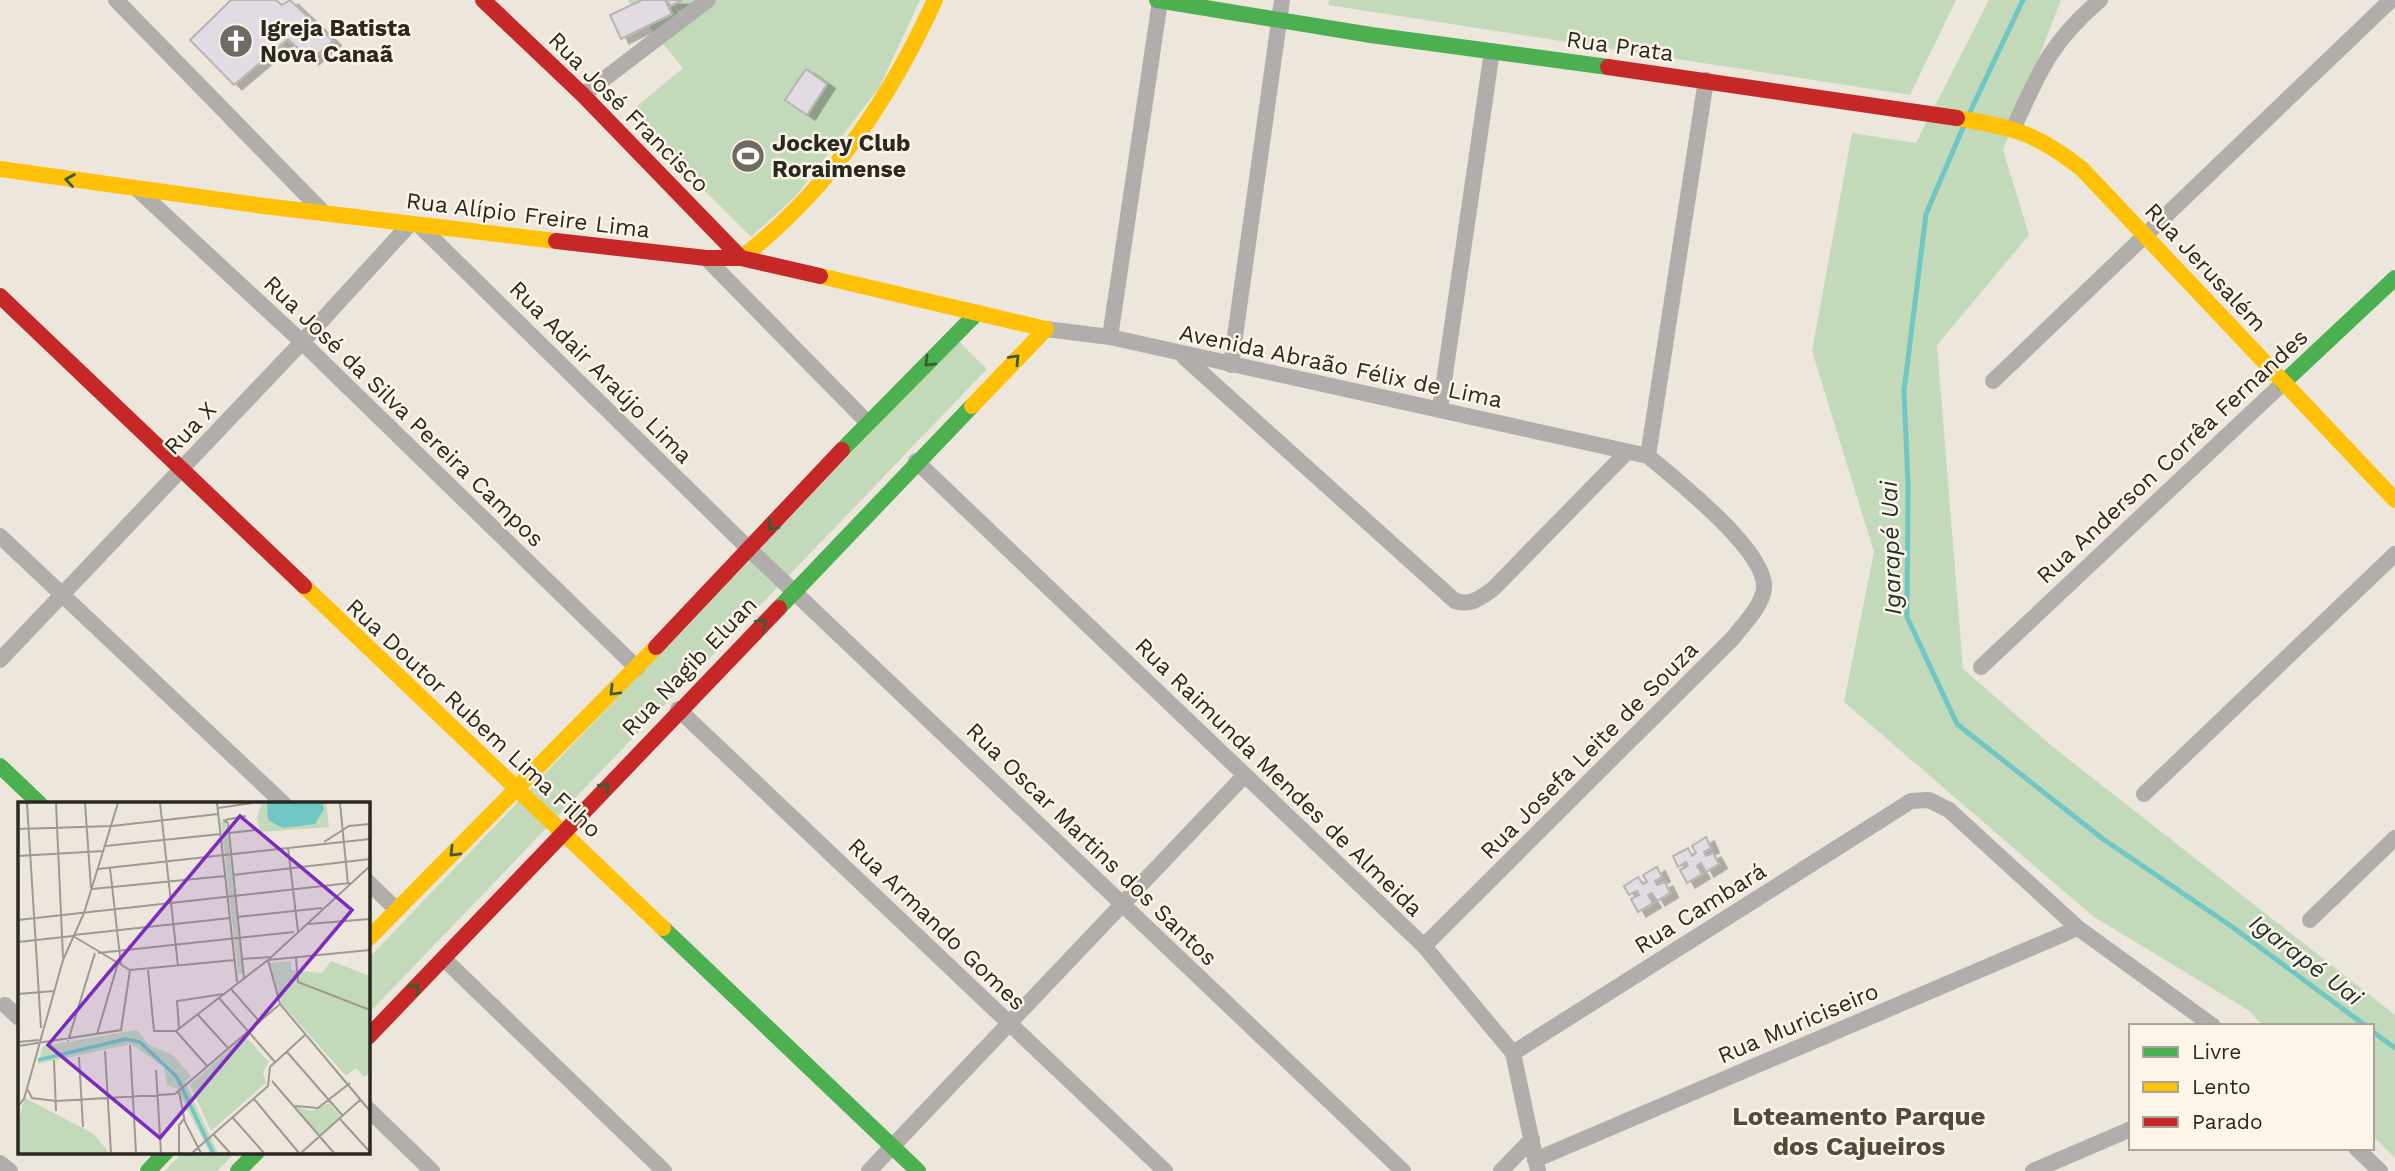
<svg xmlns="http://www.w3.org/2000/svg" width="2395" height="1171" viewBox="0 0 2395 1171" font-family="'Work Sans',sans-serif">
  <defs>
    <filter id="shadow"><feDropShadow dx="8" dy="4.5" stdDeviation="0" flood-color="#0004"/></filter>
  </defs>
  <rect width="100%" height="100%" fill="#ece6dc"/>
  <path fill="#c2d9ba" d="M627,0H920L879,88L794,198L751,237L628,114L683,68Z
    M1329,0H1956L1910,95L1328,5Z
    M1989,0H2061L2003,150L2029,235L1937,345L1963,669L2053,747L2395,1015V1158L2372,1135V1026H2264L2248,1010L2094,917L1844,702L1874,552L1812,351L1852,133L1916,143Z
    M958,341L987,369L368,1014V959Z
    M183,1152H236L217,1171H165Z"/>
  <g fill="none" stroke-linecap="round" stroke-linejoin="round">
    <path stroke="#6fc6c4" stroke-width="5" d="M1969,114L2023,0
      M1965,123L1926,214L1904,391L1908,484L1907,617L1957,724L2103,839L2231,926L2366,1026
      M2372,1031L2395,1048"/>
  </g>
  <path fill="#e3dbe3" stroke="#b8b4b2" stroke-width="2" filter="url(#shadow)" d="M231,0H276L282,5L290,0L333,41L311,60L288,39L234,85L190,40Z
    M642,0H665L672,14L621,39L610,15Z
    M666,0H682L671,6Z
    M806,69L827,84L807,115L785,100Z
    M1706,837L1711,848L1704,852L1706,856L1713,853L1719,864L1706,872L1701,863L1697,866L1702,874L1687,883L1680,870L1688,866L1686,862L1678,867L1673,856L1688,848L1692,856L1696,853L1692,846Z
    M1657,867L1662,877L1655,881L1657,885L1665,882L1670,893L1657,901L1652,893L1648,895L1653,903L1638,912L1631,899L1639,895L1637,891L1629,895L1624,886L1638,877L1643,884L1647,882L1643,875Z"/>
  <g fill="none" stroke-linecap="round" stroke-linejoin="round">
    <path stroke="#b1adab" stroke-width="16" d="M116,0L322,211
      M583,95L708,0
      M2014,127C2040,70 2051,42 2100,0
      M138,190L302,342L637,668
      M420,226L750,550L1403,1171
      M706,258L868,423
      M1046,329L1110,337L1648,456C1676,480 1767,551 1764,588C1763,605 1743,625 1733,638L1424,946
      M1110,337L1160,1
      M1184,357L1455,601C1471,606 1480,598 1493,589L1627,452
      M1231,365L1282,0
      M1993,381L2391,0
      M1440,409L1492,51
      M1648,456L1706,80
      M916,461L1424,946L1513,1053L1538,1171
      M0,536L284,804
      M0,660L302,342L410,224
      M1981,667L2283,383
      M678,709L1165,1171
      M2144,794L2395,554
      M368,882L396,909
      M2310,920L2395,838
      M444,959L664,1171
      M5,1005L19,1018
      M1513,1053L1911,801L1929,800L1949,810L2078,928L2213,1026
      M368,1109L432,1171
      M2356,1148L2380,1171
      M1535,1160L2078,928
      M0,1163L10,1171
      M869,1171L1244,776
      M1501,1171L1532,1139
      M2033,1171L2131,1129"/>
    <path stroke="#4caf50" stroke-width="16" d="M1157,0L1371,35L1608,67
      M2283,383L2395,278
      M842,450L977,313
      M779,608L972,406
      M0,766L40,804
      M663,928L918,1171
      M148,1171L166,1152
      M238,1171L257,1152"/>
    <path stroke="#ffc107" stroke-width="16" d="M1957,118C2012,127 2037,133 2082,169L2395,500
      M0,169L264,206L556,241
      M741,258C828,191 890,99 935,0
      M820,276L1046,329
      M972,406L1046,329
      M304,586L663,928
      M368,939L656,647"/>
    <path stroke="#c62828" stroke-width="16" d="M483,0L583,95L741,258
      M1608,67L1957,118
      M556,241L706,258H741L820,276
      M0,296L304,586
      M656,647L842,450
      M368,1037L779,608"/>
  </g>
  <defs><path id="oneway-chevron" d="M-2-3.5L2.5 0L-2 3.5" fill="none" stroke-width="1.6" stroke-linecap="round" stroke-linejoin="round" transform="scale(1.75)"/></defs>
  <g stroke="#385e34">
    <use href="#oneway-chevron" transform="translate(70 180) rotate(-171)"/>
    <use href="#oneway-chevron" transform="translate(1015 359) rotate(-46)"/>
    <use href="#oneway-chevron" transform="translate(929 362) rotate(135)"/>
    <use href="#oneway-chevron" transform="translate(772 526) rotate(133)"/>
    <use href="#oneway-chevron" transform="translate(762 623) rotate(-46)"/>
    <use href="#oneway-chevron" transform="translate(614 691) rotate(135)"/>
    <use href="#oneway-chevron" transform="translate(605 787) rotate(-47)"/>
    <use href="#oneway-chevron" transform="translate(454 852) rotate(135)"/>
    <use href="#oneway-chevron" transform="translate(415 988) rotate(-45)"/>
  </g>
  <defs>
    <g id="church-disc" transform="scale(1.75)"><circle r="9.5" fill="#6f6a62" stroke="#fdf5e7"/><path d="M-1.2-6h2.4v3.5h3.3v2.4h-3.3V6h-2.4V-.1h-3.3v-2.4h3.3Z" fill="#fff"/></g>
    <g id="stadium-disc" transform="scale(1.75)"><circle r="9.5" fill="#6f6a62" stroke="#fdf5e7"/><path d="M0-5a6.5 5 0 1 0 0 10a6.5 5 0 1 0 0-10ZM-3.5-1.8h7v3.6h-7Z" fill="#fff"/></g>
  </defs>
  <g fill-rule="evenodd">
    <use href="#church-disc" x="236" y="41"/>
    <use href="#stadium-disc" x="748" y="156"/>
  </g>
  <g text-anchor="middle" stroke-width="5" stroke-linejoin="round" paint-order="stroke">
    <g font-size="23" font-weight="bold" fill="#2b2821" stroke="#fdf5e7" text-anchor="start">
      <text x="260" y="36">Igreja Batista<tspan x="260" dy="26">Nova Canaã</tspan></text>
      <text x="772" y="151">Jockey Club<tspan x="772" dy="26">Roraimense</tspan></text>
    </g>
    <g font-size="23" fill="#2b2821" stroke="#fdf5e7">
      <text transform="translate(1620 46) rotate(8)" y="8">Rua Prata</text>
      <text transform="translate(629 112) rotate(45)" y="8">Rua José Francisco</text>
      <text transform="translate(528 215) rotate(7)" y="8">Rua Alípio Freire Lima</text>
      <text transform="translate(2206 267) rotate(47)" y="8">Rua Jerusalém</text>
      <text transform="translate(1341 366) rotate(12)" y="8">Avenida Abraão Félix de Lima</text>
      <text transform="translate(601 372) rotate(45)" y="8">Rua Adair Araújo Lima</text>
      <text transform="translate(404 411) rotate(44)" y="8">Rua José da Silva Pereira Campos</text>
      <text transform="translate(190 428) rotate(-46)" y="8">Rua X</text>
      <text transform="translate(2172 456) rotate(-43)" y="8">Rua Anderson Corrêa Fernandes</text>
      <text transform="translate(689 666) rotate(-46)" y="8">Rua Nagib Eluan</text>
      <text transform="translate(474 718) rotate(43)" y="8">Rua Doutor Rubem Lima Filho</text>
      <text transform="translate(1589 750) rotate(-45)" y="8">Rua Josefa Leite de Souza</text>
      <text transform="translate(1279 777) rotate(44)" y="8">Rua Raimunda Mendes de Almeida</text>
      <text transform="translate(1092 844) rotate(44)" y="8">Rua Oscar Martins dos Santos</text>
      <text transform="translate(1700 908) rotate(-32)" y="8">Rua Cambará</text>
      <text transform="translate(937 924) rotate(44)" y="8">Rua Armando Gomes</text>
      <text transform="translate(1798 1023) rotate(-23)" y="8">Rua Muriciseiro</text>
    </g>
    <g font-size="24" font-style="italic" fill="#1a3030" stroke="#fdf5e7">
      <text transform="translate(1891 548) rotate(-92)" y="8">Igarapé Uai</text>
      <text transform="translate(2306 960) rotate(37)" y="8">Igarapé Uai</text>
    </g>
    <g font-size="26" font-weight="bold" fill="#534a3b" stroke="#fdf5e7">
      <text x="1859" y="1125">Loteamento Parque<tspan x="1859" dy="30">dos Cajueiros</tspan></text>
    </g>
  </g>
  <g transform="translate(18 802)">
    <rect width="352" height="352" fill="#ece6dc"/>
    <path d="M244,1H308L311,25L242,30L239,15ZM208,19L225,172H220L203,20ZM273,159V168L304,171L313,159L352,174V271L346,275L338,266L328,274L263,201L251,161ZM119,228L131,243L155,253L173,274L167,280L200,351H192L159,287L149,283L146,265L113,242L20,262L25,244ZM227,234L251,260L245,270L248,281L193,329L172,283ZM7,296L76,332L91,351H0V320ZM311,301L323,315L301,334L276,304L293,309Z" fill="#c2d9ba"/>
    <path d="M249,1H304L306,7L297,22L265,26L250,18Z" fill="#6fc6c4"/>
    <path fill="none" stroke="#6fc6c4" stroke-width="3.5" d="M20,258L108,237L122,240L159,275L195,351"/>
    <path fill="none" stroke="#9f9a91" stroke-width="2" d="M9,1L23,226M38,1L45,156M67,1L73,86M142,1L160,164M199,1L219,180M322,1L330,82M200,6L234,1M205,18L210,21L226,176M207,18L228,14M0,27L94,24L200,12M211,31L238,28M306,40L331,24L352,22M87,44L203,32M270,46L280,129M0,54L85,49M92,66L103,163M80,67L352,37M215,73L352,57M74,87L207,74M219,115L304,106M0,118L332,81M290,122L352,117M56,133L212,116M55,134L112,168L217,158M0,140L55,134M80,151L276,130M278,156L280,180L352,208M224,157L253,155M250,158L262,202L352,309M250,158L352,148M130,168L136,229H158L250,158L352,64M213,187L241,219M0,192L36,189M201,196L257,260M180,213L210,246M161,227L159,199L205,192M158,229L189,264M79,232L100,161M50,239L77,151M0,240L21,238M112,243L118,351M0,244L103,228L112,168M87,249L93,351M269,250L324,313M61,255L65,325M36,258L38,309M138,268L143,351M254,279L316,351M10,288L14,296L38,299L157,292L262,202M161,290L167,320L183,351M236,297L281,351M0,304L6,297L45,158L66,111L100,1M277,304L300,306L332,281M215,316L246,351M321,316L352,350M196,333L212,351M161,351V323L166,317M174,351L250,284L252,265L288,232M283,351L342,298"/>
    <path fill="#7b2cbf" fill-opacity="0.15" stroke="#7b2cbf" stroke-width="3.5" d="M222,14L334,108L142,336L30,243Z"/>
    <rect width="352" height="352" fill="none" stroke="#2b2821" stroke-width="3.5"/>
  </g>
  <rect x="2129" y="1024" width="245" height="126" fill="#fdf5e7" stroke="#a9a398" stroke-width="2"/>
  <rect x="2143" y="1047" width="35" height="10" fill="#4caf50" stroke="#a9a398" stroke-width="2"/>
  <text x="2192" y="1059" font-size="21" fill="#2b2821">Livre</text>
  <rect x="2143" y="1082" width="35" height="10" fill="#ffc107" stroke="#a9a398" stroke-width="2"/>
  <text x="2192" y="1094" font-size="21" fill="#2b2821">Lento</text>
  <rect x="2143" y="1117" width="35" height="10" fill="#c62828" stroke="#a9a398" stroke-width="2"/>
  <text x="2192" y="1129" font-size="21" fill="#2b2821">Parado</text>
</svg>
